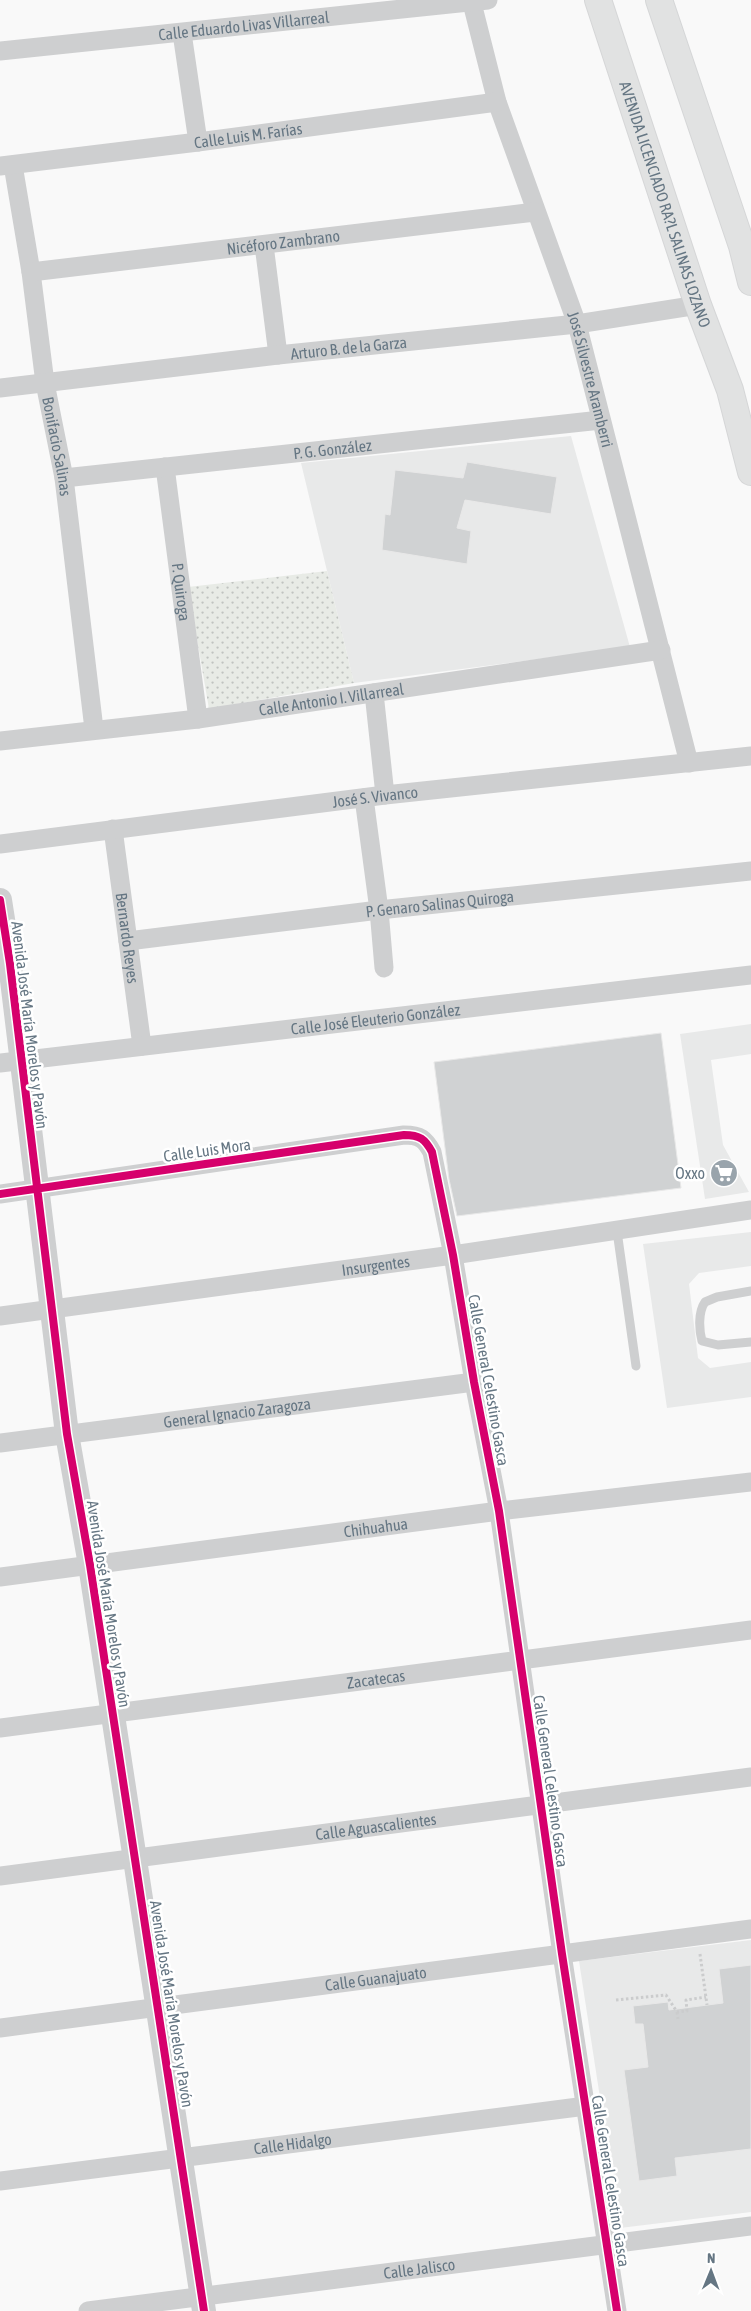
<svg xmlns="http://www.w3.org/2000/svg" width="751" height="2311" viewBox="0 0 751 2311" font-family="'Asap Condensed',sans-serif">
  <defs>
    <pattern id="park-dots" width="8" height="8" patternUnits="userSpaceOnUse" patternTransform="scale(1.25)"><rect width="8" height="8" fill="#e8ebe6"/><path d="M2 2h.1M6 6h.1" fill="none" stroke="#c0c3c0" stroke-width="1.8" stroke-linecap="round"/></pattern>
  </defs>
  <rect width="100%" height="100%" fill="#f9f9f9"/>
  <path fill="#e8e9e9" d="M571,436L630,647L354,683L301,463Z
    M751,1024V1054L711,1060L723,1145L749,1192L705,1199L680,1034Z
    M751,1232V1266L699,1273L689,1284L698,1358L710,1368L751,1362V1397L667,1408L643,1244Z
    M751,1940V2212L620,2228L579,1961Z"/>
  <path fill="url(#park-dots)" d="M327,571L354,683L209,709L188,587Z"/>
  <path fill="#d0d2d3" stroke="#e8e8e8" d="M467,462L557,477L551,514L465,500L457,528L471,531L467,564L382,550L385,514L390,515L395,470L463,478Z
    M661,1033L681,1188L457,1216L449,1179L434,1062Z
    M751,1965V2149L675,2158L677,2176L639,2181L624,2070L648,2067L643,2024H635L633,2006L668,2002L669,2010L723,2003L719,1969Z"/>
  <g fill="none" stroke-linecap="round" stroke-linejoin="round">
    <g stroke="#d5d6d7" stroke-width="28">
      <g id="secondary">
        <path id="s22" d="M598,0L698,305L730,390L751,472"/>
        <path d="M659,0L742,246L751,282"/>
      </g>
    </g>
    <path stroke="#cbcccd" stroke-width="3" stroke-dasharray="2.5 2.5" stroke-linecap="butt" d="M700,1954L707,2005
      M616,2000L666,1995L677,2012L687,2011L686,2000L706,1997
      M677,2012L678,2019"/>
    <path stroke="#cecfd0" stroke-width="9" d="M617,1231L636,1366
      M751,1291L717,1297L705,1302C698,1312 699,1330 702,1341L718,1345L751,1342"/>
    <g stroke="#cecfd0" stroke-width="19">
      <path id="s1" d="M472,3L497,102L577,324L689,763"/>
      <path d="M182,33L198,142"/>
      <path id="s2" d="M0,51L488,0"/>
      <path id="s3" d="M13,165L31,272L45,383L64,478L94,729"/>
      <path id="s4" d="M0,166L198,142L497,102"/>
      <path d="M264,245L278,355"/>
      <path id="s5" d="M31,272L535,212"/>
      <path id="s6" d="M0,388L278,355L577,324L698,305"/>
      <path id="s7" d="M165,467L198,719"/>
      <path id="s8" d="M64,478L601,420"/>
      <path d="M374,693L385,795"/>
      <path id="s9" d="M0,741L198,719L661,650"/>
      <path d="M364,798L379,910L384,968"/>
      <path id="s10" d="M113,829L142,1046"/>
      <path id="s11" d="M0,844L385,795L751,756"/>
      <path id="s12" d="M128,941L379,910L751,871"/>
      <path id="s13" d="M0,1063L751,975"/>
      <path d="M0,1194L404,1135C420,1135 425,1139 432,1152L453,1255L474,1382L499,1511L562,1954L617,2311"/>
      <path id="s14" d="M0,1316L453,1255L751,1210"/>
      <path id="s15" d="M0,1443L474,1382"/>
      <path id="s16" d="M0,1577L499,1511L751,1482"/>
      <path id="s17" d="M0,1728L751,1630"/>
      <path id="s18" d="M0,1876L751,1777"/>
      <path id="s19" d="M0,2028L751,1929"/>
      <path id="s20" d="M0,2181L586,2106"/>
      <path id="s21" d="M88,2311L751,2226"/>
    </g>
    <path stroke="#cecfd0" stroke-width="24" d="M0,900L10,964L67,1434L90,1565L204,2311"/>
    <use href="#secondary" stroke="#e1e2e2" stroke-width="26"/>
    <g stroke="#fff" stroke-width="11">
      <path id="cycleway" d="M0,900L10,964L67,1434L90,1565L204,2311
        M0,1194L404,1135C420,1135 425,1139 432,1152L453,1255L474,1382L499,1511L562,1954L617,2311"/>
    </g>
    <use href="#cycleway" stroke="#d6006c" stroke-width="8"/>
  </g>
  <defs>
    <g id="supermarket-disc" transform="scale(1.4375)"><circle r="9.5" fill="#99a4ac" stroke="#fff"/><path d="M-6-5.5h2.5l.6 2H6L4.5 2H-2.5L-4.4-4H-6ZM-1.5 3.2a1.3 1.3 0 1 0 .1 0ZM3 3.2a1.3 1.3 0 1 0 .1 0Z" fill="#fff"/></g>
  </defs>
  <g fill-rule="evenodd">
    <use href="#supermarket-disc" x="724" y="1173"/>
  </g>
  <g text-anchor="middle" stroke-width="5" stroke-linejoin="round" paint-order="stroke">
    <g font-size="16" fill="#657683" stroke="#fff">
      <text dy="6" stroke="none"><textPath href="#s2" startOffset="245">Calle Eduardo Livas Villarreal</textPath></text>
      <text dy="6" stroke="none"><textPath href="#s4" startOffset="250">Calle Luis M. Farías</textPath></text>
      <text dy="6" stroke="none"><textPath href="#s22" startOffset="215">AVENIDA LICENCIADO RA?L SALINAS LOZANO</textPath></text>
      <text dy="6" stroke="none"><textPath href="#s5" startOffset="254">Nicéforo Zambrano</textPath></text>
      <text dy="6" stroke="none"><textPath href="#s6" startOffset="351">Arturo B. de la Garza</textPath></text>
      <text dy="6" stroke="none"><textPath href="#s1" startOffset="395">José Silvestre Aramberri</textPath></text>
      <text dy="6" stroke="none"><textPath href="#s3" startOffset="285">Bonifacio Salinas</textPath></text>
      <text dy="6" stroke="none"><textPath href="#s8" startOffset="270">P. G. González</textPath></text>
      <text dy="6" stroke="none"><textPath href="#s7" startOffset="126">P. Quiroga</textPath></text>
      <text dy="6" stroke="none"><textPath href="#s9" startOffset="334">Calle Antonio I. Villarreal</textPath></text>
      <text dy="6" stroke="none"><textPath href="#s11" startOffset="378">José S. Vivanco</textPath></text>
      <text dy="6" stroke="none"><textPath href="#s12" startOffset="314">P. Genaro Salinas Quiroga</textPath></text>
      <text dy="6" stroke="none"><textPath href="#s10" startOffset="110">Bernardo Reyes</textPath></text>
      <text dy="6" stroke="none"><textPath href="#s13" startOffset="378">Calle José Eleuterio González</textPath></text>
      <text transform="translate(30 1025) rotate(83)" y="6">Avenida José María Morelos y Pavón</text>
      <text transform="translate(207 1150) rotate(-8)" y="6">Calle Luis Mora</text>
      <text dy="6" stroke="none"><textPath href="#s14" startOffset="379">Insurgentes</textPath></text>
      <text transform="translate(489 1380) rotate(80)" y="6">Calle General Celestino Gasca</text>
      <text dy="6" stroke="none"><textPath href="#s15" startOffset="239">General Ignacio Zaragoza</textPath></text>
      <text dy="6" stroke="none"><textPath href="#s16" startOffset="379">Chihuahua</textPath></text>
      <text transform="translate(109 1604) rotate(81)" y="6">Avenida José María Morelos y Pavón</text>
      <text dy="6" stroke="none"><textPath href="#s17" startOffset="379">Zacatecas</textPath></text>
      <text transform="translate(551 1781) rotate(82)" y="6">Calle General Celestino Gasca</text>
      <text dy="6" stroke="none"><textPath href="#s18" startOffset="379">Calle Aguascalientes</textPath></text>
      <text dy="6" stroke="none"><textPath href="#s19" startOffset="379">Calle Guanajuato</textPath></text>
      <text transform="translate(172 2004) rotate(81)" y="6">Avenida José María Morelos y Pavón</text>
      <text dy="6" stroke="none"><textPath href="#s20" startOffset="295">Calle Hidalgo</textPath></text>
      <text transform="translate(611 2181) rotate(81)" y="6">Calle General Celestino Gasca</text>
      <text dy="6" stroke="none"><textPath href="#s21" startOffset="334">Calle Jalisco</textPath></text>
    </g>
    <g font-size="16" fill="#657683" stroke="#fff" text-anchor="end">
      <text x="705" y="1179">Oxxo</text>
    </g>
  </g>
  <g transform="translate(711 2271) rotate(1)" stroke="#ffffff" stroke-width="4" paint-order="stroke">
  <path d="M0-4L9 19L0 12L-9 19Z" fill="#657683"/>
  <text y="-8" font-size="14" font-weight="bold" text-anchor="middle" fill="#657683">N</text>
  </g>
</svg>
